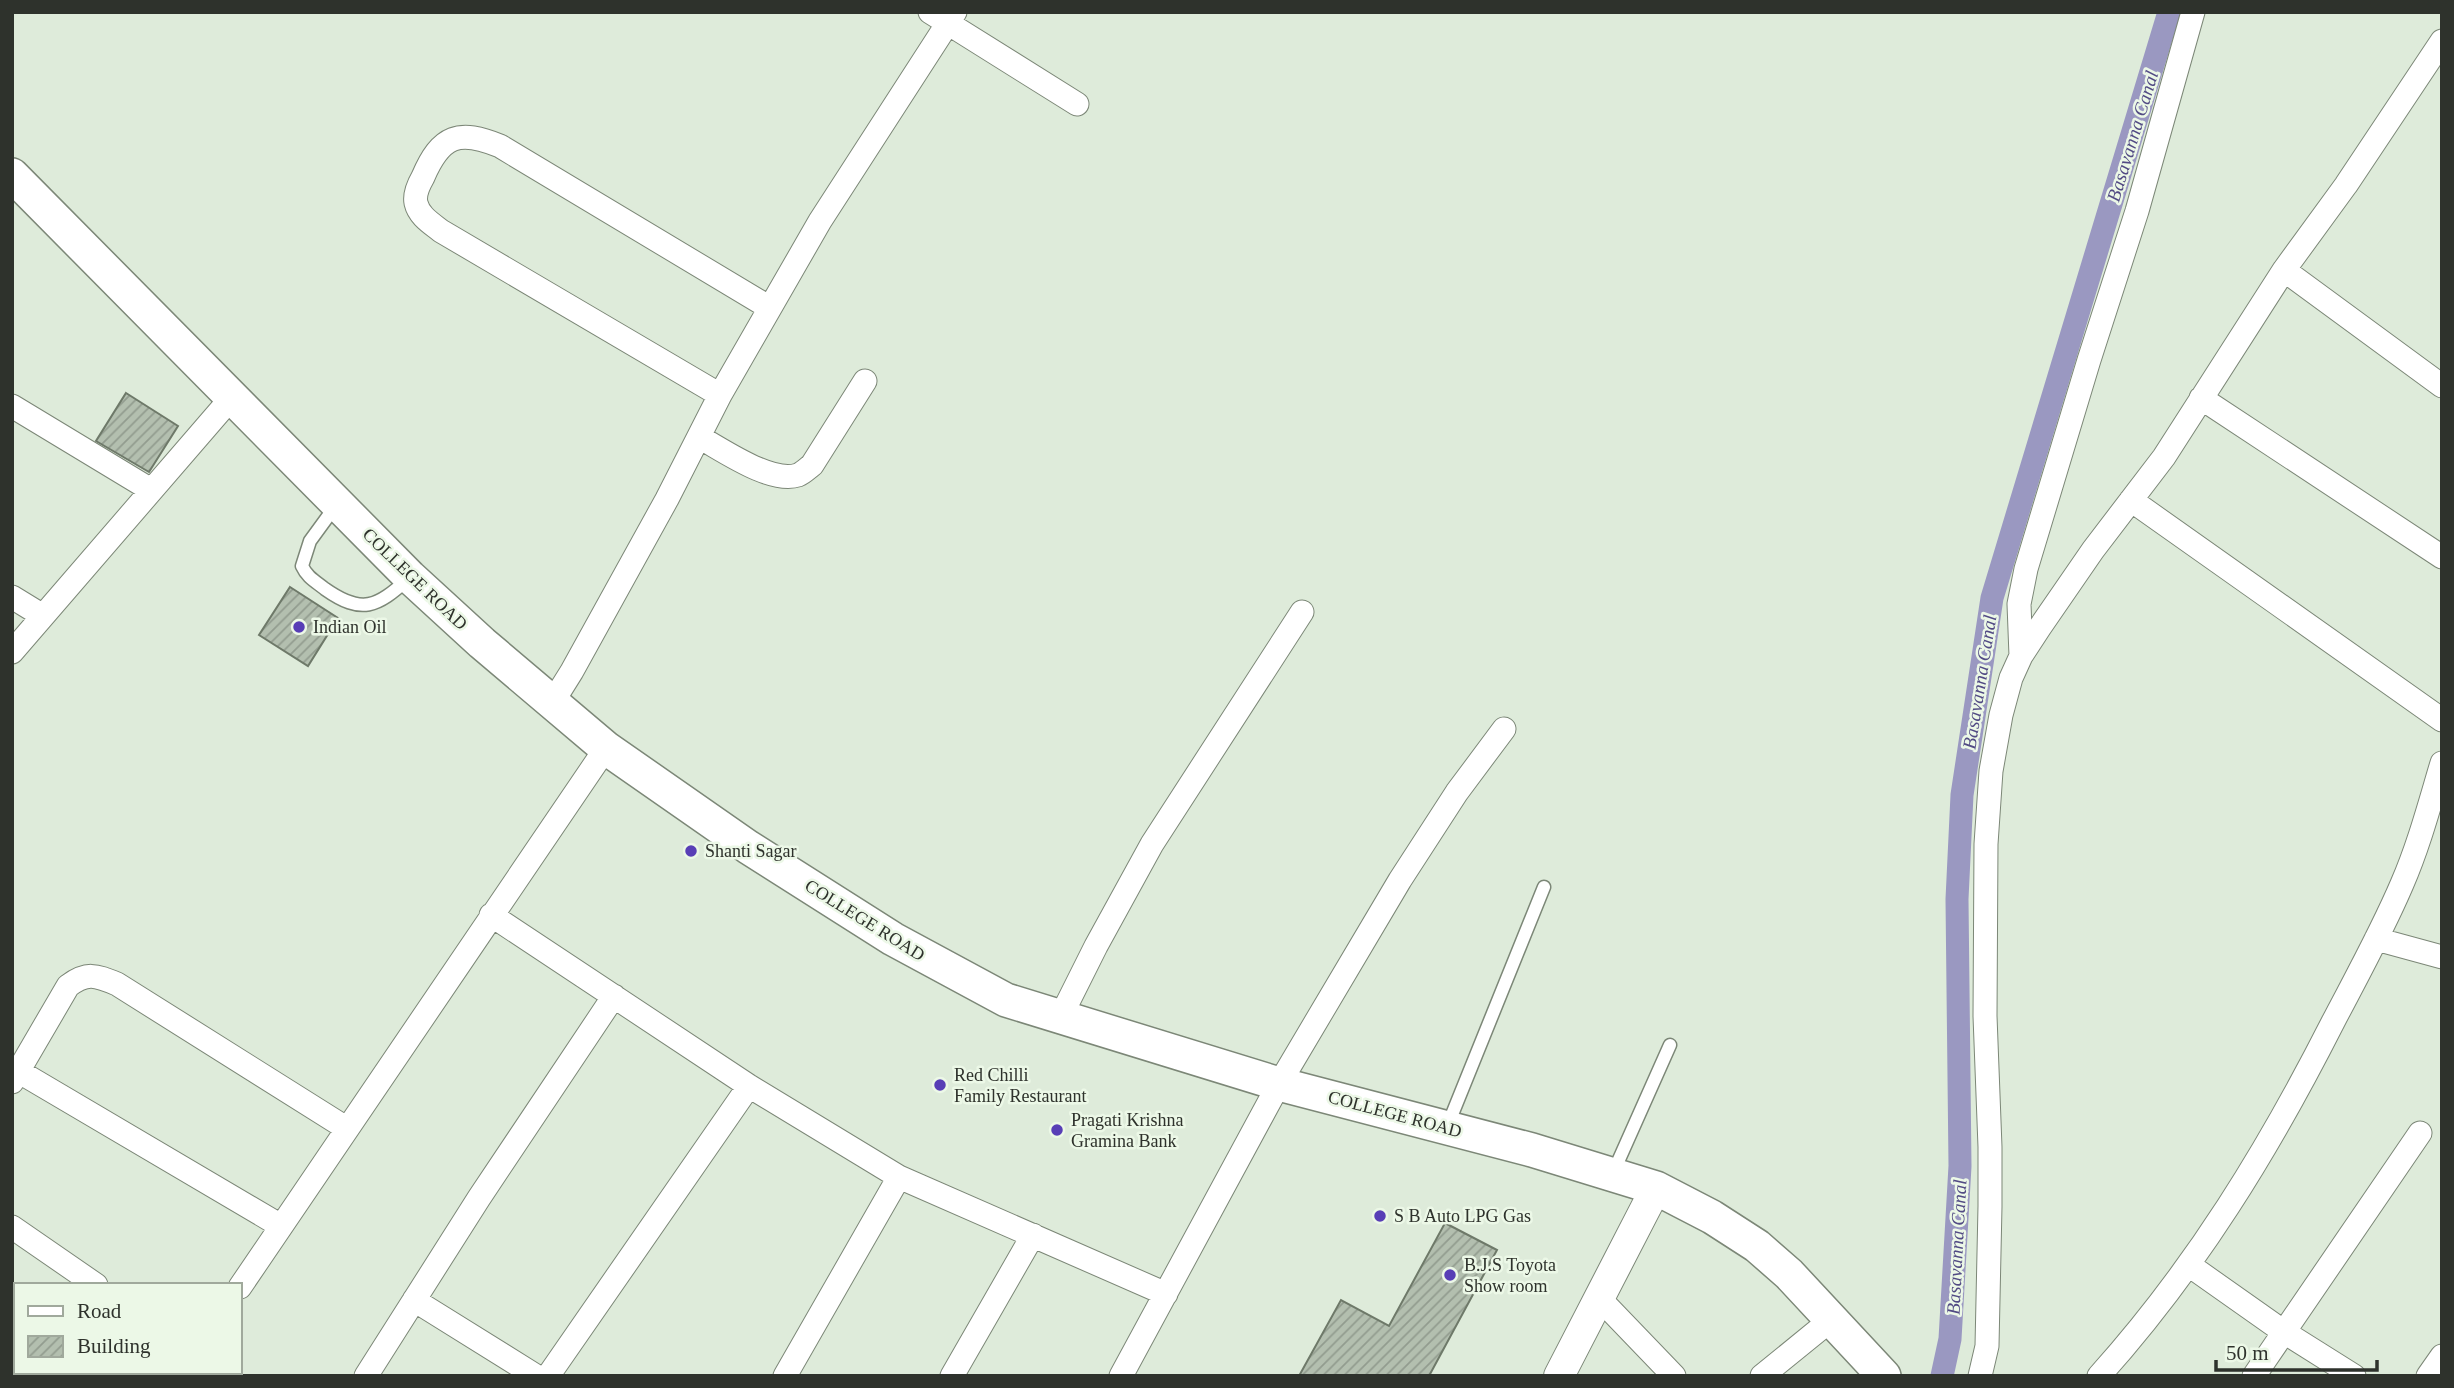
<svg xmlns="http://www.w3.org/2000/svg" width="2454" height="1388" viewBox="0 0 2454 1388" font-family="'Times New Roman',serif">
  <defs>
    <pattern id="building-hatch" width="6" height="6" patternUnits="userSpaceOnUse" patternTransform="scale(1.75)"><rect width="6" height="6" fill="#b3bfaf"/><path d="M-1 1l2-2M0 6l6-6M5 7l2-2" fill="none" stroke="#929c8f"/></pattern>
  </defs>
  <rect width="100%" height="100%" fill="#deebda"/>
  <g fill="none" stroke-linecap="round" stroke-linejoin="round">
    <path stroke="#9a98c1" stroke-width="23" d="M1942,1376L1950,1339L1960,1166L1957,899L1962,795L1992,598L2169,12"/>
  </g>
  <path fill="url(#building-hatch)" stroke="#6e7969" stroke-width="2" d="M126,393L178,426L149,472L96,441Z
    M290,587L338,618L308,666L259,635Z
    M1445,1223L1497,1250L1429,1376H1299L1341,1300L1389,1326Z"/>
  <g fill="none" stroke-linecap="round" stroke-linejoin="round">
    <g stroke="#7c8777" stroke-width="15">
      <path id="service" d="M337,504L310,541L302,566C307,577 315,581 325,589C362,615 377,607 408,579
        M1447,1127L1544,887
        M1613,1173L1670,1045"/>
    </g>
    <g stroke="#7c8777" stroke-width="25">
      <path id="minor" d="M930,12L1077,104
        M2284,270L2442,386
        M720,395L441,231C431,223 419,216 416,203C414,194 419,184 423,177C441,135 459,129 500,146L770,308
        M2201,398L2442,557
        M12,406L151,490
        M699,437C723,450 771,484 798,475C803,473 808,468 812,465L865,381
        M2131,500L2442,720
        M12,597L43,616
        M12,652L233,396
        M2021,656L2019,604L2026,569L2089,360L2137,211L2193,12
        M552,703L572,671L667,499L720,395L820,221L955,12
        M491,915L749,1086L899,1177L1166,1294
        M2376,939L2442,957
        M1060,1018L1096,946L1152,844L1302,612
        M18,1071L281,1226
        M12,1082L68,986C87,972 95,975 117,984L346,1128
        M12,1227L96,1285
        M2189,1265L2284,1332L2354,1376
        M240,1287L606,748
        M1599,1298L1674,1376
        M414,1300L536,1376
        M225,1372L230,1376
        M366,1376L479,1198L614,996
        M548,1376L749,1086
        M785,1376L899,1177
        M952,1376L1033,1235
        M1121,1376L1279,1084L1400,880L1457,792L1504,729
        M1762,1376L1832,1319
        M1980,1376L1987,1346L1990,1206V1147L1985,1016L1986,844L1991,771L2001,715L2011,678L2021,656L2040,627L2093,550L2164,457L2284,270L2346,185L2442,41
        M2099,1376C2196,1268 2268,1150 2333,1022C2357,976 2382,931 2402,884C2419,845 2430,803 2442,763
        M2254,1376L2420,1133
        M2428,1376L2442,1356"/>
    </g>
    <g stroke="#7c8777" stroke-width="32">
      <path id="tertiary" d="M1559,1376L1656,1188"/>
    </g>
    <g stroke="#7c8777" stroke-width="36">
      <path id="secondary" d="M12,175L410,577L482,643L606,748L748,847L893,939L1006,1000L1279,1084L1532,1150L1656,1188L1712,1217L1757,1246L1789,1274L1884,1376"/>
    </g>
    <use href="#service" stroke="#fff" stroke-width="12"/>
    <use href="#minor" stroke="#fff" stroke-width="23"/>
    <use href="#tertiary" stroke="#fff" stroke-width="30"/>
    <use href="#secondary" stroke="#fff" stroke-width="33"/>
  </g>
  <g fill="#583eb6" stroke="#ecf8e7" stroke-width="2.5">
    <circle cx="299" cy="627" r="7"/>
    <circle cx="691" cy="851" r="7"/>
    <circle cx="940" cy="1085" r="7"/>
    <circle cx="1057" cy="1130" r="7"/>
    <circle cx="1380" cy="1216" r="7"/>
    <circle cx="1450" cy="1275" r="7"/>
  </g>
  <g text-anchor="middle" stroke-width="5" stroke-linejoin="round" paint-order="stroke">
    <g font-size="18" fill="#2e322c" stroke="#ecf8e7">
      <text transform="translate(415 579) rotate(44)" y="6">COLLEGE ROAD</text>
      <text transform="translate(865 920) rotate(32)" y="6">COLLEGE ROAD</text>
      <text transform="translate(1395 1114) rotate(15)" y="6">COLLEGE ROAD</text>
    </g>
    <g font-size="18" fill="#2e322c" stroke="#ecf8e7" text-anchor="start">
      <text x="313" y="633">Indian Oil</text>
      <text x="705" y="857">Shanti Sagar</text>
      <text x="954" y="1081">Red Chilli<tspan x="954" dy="21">Family Restaurant</tspan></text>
      <text x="1071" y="1126">Pragati Krishna<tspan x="1071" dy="21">Gramina Bank</tspan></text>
      <text x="1394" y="1222">S B Auto LPG Gas</text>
      <text x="1464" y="1271">B.J.S Toyota<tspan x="1464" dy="21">Show room</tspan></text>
    </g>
    <g font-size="19" font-style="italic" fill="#524b84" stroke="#ecf8e7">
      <text transform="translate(2132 136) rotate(-73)" y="7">Basavanna Canal</text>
      <text transform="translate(1979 682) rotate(-81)" y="7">Basavanna Canal</text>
      <text transform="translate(1956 1247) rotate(-87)" y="7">Basavanna Canal</text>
    </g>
  </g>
  <rect width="2454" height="1388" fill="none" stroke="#2e322c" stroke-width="28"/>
  <rect x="14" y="1283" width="228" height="91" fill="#ecf8e7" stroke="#a0a99c" stroke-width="2"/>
  <rect x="28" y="1306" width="35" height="10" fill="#ffffff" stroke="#a0a99c" stroke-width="2"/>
  <text x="77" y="1318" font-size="21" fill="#2e322c">Road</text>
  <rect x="28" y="1336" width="35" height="21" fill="url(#building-hatch)" stroke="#a0a99c" stroke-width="2"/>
  <text x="77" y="1353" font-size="21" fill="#2e322c">Building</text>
  <path d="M2216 1360v10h161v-10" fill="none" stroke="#2e322c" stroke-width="3.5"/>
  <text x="2226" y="1360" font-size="21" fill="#2e322c" stroke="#ecf8e7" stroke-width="5" paint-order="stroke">50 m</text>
</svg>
